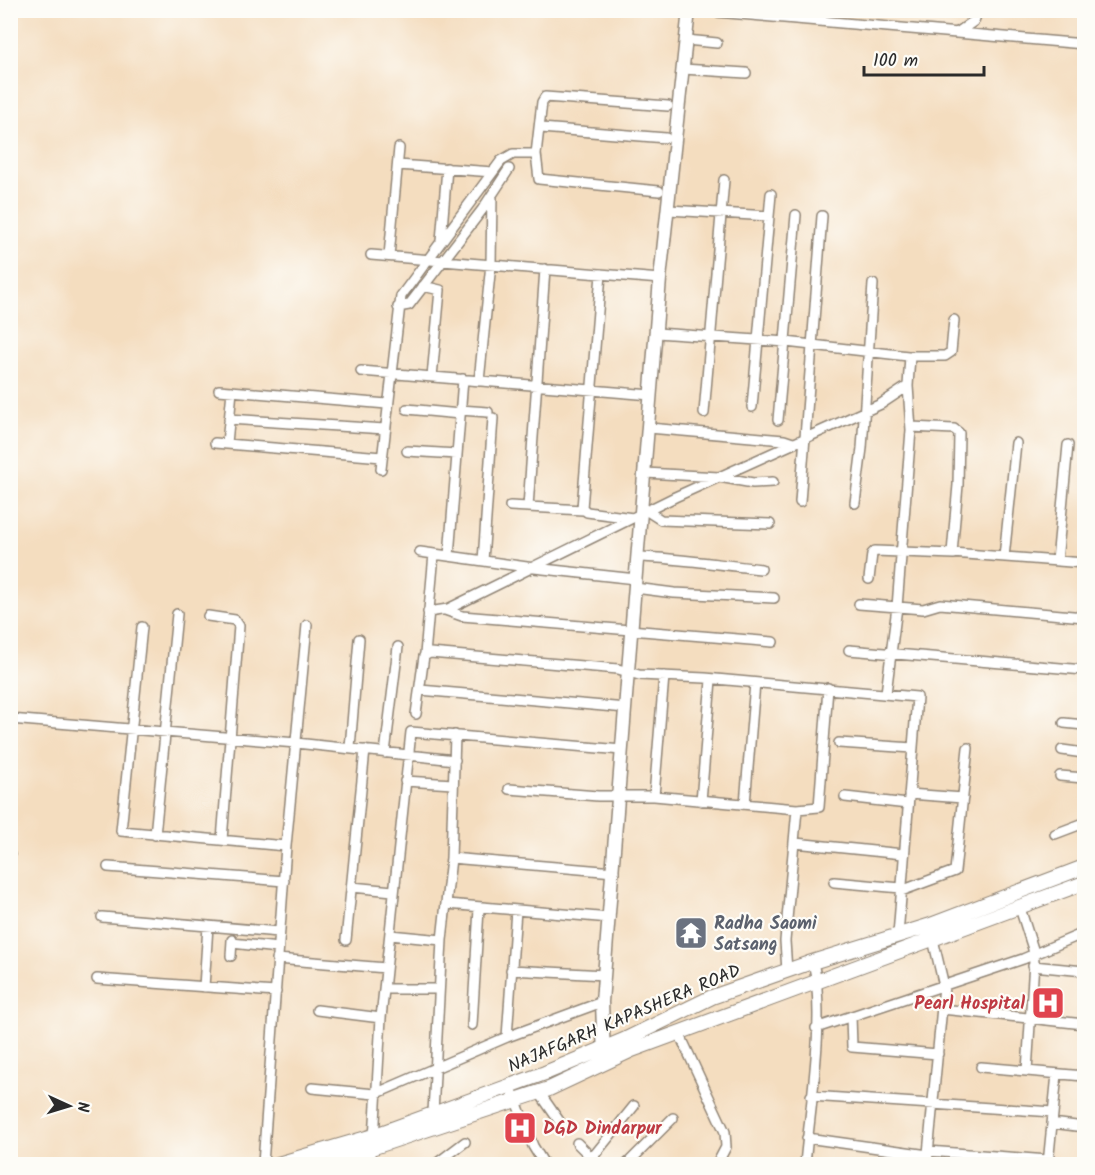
<svg xmlns="http://www.w3.org/2000/svg" width="1095" height="1175" viewBox="0 0 1095 1175" font-family="Kalam,sans-serif">
  <rect width="100%" height="100%" fill="#fdfcf7"/>
  <filter id="ink" filterUnits="userSpaceOnUse"><feTurbulence type="fractalNoise" baseFrequency=".0167" numOctaves="2"/><feDisplacementMap in="SourceGraphic" scale="12" xChannelSelector="R" yChannelSelector="G"/><feConvolveMatrix kernelMatrix="1 2 1 2 8 2 1 2 1" color-interpolation-filters="sRGB"/></filter>
  <filter id="wash" filterUnits="userSpaceOnUse"><feTurbulence type="fractalNoise" baseFrequency=".008" numOctaves="4" result="noise"/><feDisplacementMap in="SourceGraphic" scale="24" xChannelSelector="R" yChannelSelector="G"/><feGaussianBlur stdDeviation="1.35" result="paint"/><feColorMatrix in="noise" values="0 0 0 0 0 0 0 0 0 0 0 0 0 0 0 0 0 1.4 0 .05"/><feComposite in="paint" operator="in"/></filter>
  <g filter="url(#wash)">
    <rect width="100%" height="100%" fill="#f4ddbf"/>
  </g>
  <g filter="url(#ink)">
    <g fill="none" stroke-linecap="round" stroke-linejoin="round">
      <g stroke="#908475" stroke-width="12">
        <path id="minor" d="M693,10L1084,44
          M957,33L974,21L978,10
          M686,40L717,43
          M683,69L746,73
          M541,128L666,138
          M398,165L493,172
          M659,191L539,179L536,154L542,102L545,97L668,106
          M669,210L769,216
          M441,241L447,168
          M371,255L660,279
          M389,256L399,148
          M601,274L582,508L587,512L633,518
          M423,286L440,290L432,377
          M398,307L409,305L482,210L509,169
          M657,333L786,342L908,356H945L951,352L954,320
          M361,371L651,395
          M479,381L491,264L492,195
          M219,390L387,404
          M752,407L771,194
          M407,409L460,414
          M460,410L488,412
          M704,413L724,180
          M229,419L385,429
          M778,420L796,215
          M911,427L954,429L959,433L958,485L952,553L1084,563
          M649,428L784,440L793,443
          M215,443L382,457
          M227,443L232,391
          M407,451L457,454
          M381,469L401,296L501,161L513,154H536
          M645,473L719,477L753,483L773,482
          M800,502L822,216
          M855,503L862,448L873,284
          M510,506L583,510
          M528,507L545,269
          M647,511L661,520L770,524
          M420,552L534,568L636,579
          M449,556L463,379
          M638,557C680,558 720,565 761,569
          M1004,557L1016,443
          M483,561L493,418
          M1057,561L1068,445
          M869,579L872,554L875,551L954,554
          M635,588L674,593L774,598
          M859,604L923,609L940,604L1084,617
          M445,610L462,616L773,642
          M428,612L448,609L675,497L881,404L908,386
          M208,616L235,620L239,626L222,840
          M142,627L121,831L286,846
          M849,650L1084,670
          M425,654L434,554
          M420,690L626,708
          M886,693L897,607L911,430L908,386L910,356
          M416,714L424,656L430,653L618,669L639,675L705,678L917,697L898,935
          M10,719L296,743L455,760
          M1064,723L1084,725
          M839,743L913,748
          M350,748L359,639
          M1062,750L1084,753
          M385,753L398,647
          M1060,776L1084,778
          M405,781L453,784
          M509,789L598,796H654L797,809L785,941L787,971
          M909,794L963,798
          M654,796L664,676
          M845,797L908,804
          M701,801L711,680
          M745,804L755,683
          M797,809L819,807L828,688
          M1055,834L1084,823
          M155,835L177,614
          M795,843L903,854
          M10,855V877
          M451,858L614,872
          M108,867L284,881
          M834,882L901,888
          M352,887L393,891
          M901,891L955,871L968,748
          M447,904L610,918
          M1020,908L1033,949L1034,962L1027,1071
          M516,910L507,1037L602,1002
          M102,917L279,932
          M390,935L442,940
          M346,940L365,750
          M232,943L278,948
          M231,956L232,940
          M277,959L386,968
          M1033,966L1084,971
          M511,970L605,975
          M97,979L276,992
          M204,987L208,926
          M385,989H439
          M942,1009L1084,1024
          M317,1010L381,1018
          M851,1016L852,1047L938,1054
          M472,1025L479,909
          M816,1028L1023,959L1084,933
          M679,1033L725,1132L726,1147L717,1164
          M981,1067L1084,1076
          M510,1085L533,1146L544,1164
          M312,1088L375,1094L507,1037
          M539,1092L564,1128
          M811,1096L1053,1112
          M433,1113L442,940L451,858L455,735
          M1052,1123L1084,1127
          M807,1138L928,1155
          M374,1139L381,1018L411,732L622,750
          M577,1143L598,1164
          M928,1151L1048,1160
          M592,1158L634,1106
          M263,1164L286,846L307,625
          M436,1164L465,1142
          M627,1164L673,1118
          M805,1164C810,1108 826,1015 813,962
          M927,1164L944,986L932,935
          M1048,1164L1057,1074"/>
      </g>
      <g stroke="#908475" stroke-width="15">
        <path id="tertiary" d="M604,1058L602,1002L628,671L660,279L689,10
          M368,1164L369,1142"/>
      </g>
      <g stroke="#908475" stroke-width="16">
        <path id="secondary" d="M278,1164L370,1137L545,1073L624,1040L712,997L809,963L928,926L1084,867
          M323,1164L549,1089L632,1050L1084,883"/>
      </g>
      <use href="#minor" stroke="#fff" stroke-width="9"/>
      <use href="#tertiary" stroke="#fff" stroke-width="12"/>
      <use href="#secondary" stroke="#fff" stroke-width="14"/>
    </g>
  </g>
  <defs>
    <g id="temple-square" transform="scale(1.725)"><rect x="-9" y="-9" width="18" height="18" rx="4" fill="#6b7280" stroke="#fdfcf7"/><path d="M0-6L5-2H3V0L6.5 2.5H4V6H1.5V3h-3V6H-4V2.5H-6.5L-3 0V-2H-5Z" fill="#fff"/></g>
    <g id="hospital-square" transform="scale(1.725)"><rect x="-9" y="-9" width="18" height="18" rx="4" fill="#e0444e" stroke="#fdfcf7"/><path d="M-5-5h3v3.5h4V-5h3V5h-3V1.5h-4V5h-3Z" fill="#fff"/></g>
  </defs>
  <g fill-rule="evenodd">
    <use href="#temple-square" x="691" y="933"/>
    <use href="#hospital-square" x="1048" y="1003"/>
    <use href="#hospital-square" x="520" y="1128"/>
  </g>
  <g text-anchor="middle" stroke-width="4.5" stroke-linejoin="round" paint-order="stroke">
    <g font-size="18" font-weight="bold" fill="#5b616d" stroke="#fdfcf7" text-anchor="start">
      <text x="714" y="929">Radha Saomi<tspan x="714" dy="21">Satsang</tspan></text>
    </g>
    <g font-size="18" font-weight="bold" fill="#be3a42" stroke="#fdfcf7" text-anchor="end">
      <text x="1025" y="1009">Pearl Hospital</text>
      <text x="543" y="1134" text-anchor="start">DGD Dindarpur</text>
    </g>
    <g font-size="18" fill="#2b2b2b" stroke="#fdfcf7">
      <text transform="translate(624 1018) rotate(-23)" y="6">NAJAFGARH KAPASHERA ROAD</text>
    </g>
  </g>
  <rect width="1095" height="1175" fill="none" stroke="#fdfcf7" stroke-width="36"/>
  <g transform="translate(69 1106) rotate(94)" stroke="#fdfcf7" stroke-width="4.5" paint-order="stroke">
  <path d="M0-4.5L10 22L0 15L-10 22Z" fill="#2b2b2b"/>
  <text y="-9" font-size="16" font-weight="bold" text-anchor="middle" fill="#2b2b2b">N</text>
  </g>
  <path d="M864 66v9h120v-9" fill="none" stroke="#2b2b2b" stroke-width="3"/>
  <text x="873" y="66" font-size="18" fill="#2b2b2b" stroke="#fdfcf7" stroke-width="4.5" paint-order="stroke">100 m</text>
</svg>
